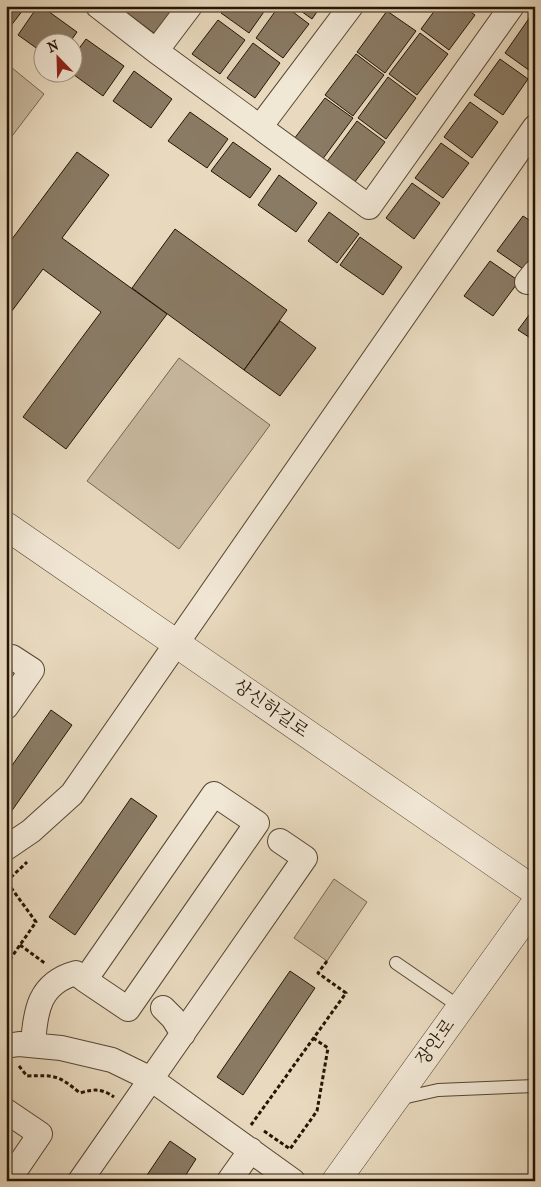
<svg xmlns="http://www.w3.org/2000/svg" width="541" height="1187" viewBox="0 0 541 1187" font-family="'IM FELL French Canon','Noto Serif KR',serif">
  <rect width="100%" height="100%" fill="#e9dabf"/>
  <filter id="stains"><feTurbulence type="fractalNoise" baseFrequency=".004" numOctaves="4"/><feColorMatrix values="0 0 0 0 .2 0 0 0 0 .09 0 0 0 0 .02 0 0 0 .5 -.17"/></filter>
  <radialGradient id="worn" r=".72"><stop offset=".6" stop-color="#630" stop-opacity="0"/><stop offset="1" stop-color="#630" stop-opacity=".3"/></radialGradient>
  <path fill="#c8b99f" stroke="#766752" d="M6,63L44,94L6,144Z
    M179,358L270,425L179,549L87,481Z
    M334,879L367,902L327,961L294,938Z"/>
  <path fill="#8a7b65" stroke="#241504" d="M6,6H26L10,27L6,24Z
    M38,6H41L77,32L70,42H42V52L18,35Z
    M118,6H175L155,34Z
    M226,6H268L249,33L221,13Z
    M279,6H285L309,24L283,58L256,38Z
    M294,6H321L312,19Z
    M438,6H463L475,15L449,50L421,29Z
    M387,11L416,31L385,73L357,52Z
    M530,17L535,20V71L533,73L505,53Z
    M218,20L245,40L220,74L192,54Z
    M420,33L448,54L417,95L389,74Z
    M86,39L124,66L103,96L70,72H72V58Z
    M253,43L280,63L255,98L227,78Z
    M356,54L384,75L353,116L325,95Z
    M500,59L528,79L503,115L474,95Z
    M134,71L172,99L151,128L113,101Z
    M388,77L416,98L386,139L358,118Z
    M325,98L353,118L322,160L294,139Z
    M470,102L498,122L472,158L444,137Z
    M190,112L228,139L207,168L168,141Z
    M357,121L385,142L354,183L326,163Z
    M233,142L271,169L250,198L211,171Z
    M441,143L469,163L443,198L415,178Z
    M77,152L109,175L62,238L167,314L66,449L23,417L101,312L43,269L6,319V247Z
    M279,175L317,203L296,232L258,205Z
    M412,183L440,203L414,239L386,218Z
    M329,212L359,234L337,263L308,241Z
    M523,216L535,224V259L526,271L497,251Z
    M175,229L287,310L244,370L132,288Z
    M360,237L402,267L383,295L340,265Z
    M490,261L519,281L493,316L464,296Z
    M535,307V341L518,330Z
    M280,321L316,348L280,396L244,370Z
    M51,710L72,725L6,819V774Z
    M131,798L157,816L75,935L49,917Z
    M290,971L315,988L243,1095L217,1077Z
    M170,1141L196,1159L182,1181H143Z"/>
  <g fill="none" stroke-linecap="round" stroke-linejoin="round">
    <g stroke="#554633" stroke-width="14">
      <path id="service" d="M396,963L460,1007
        M398,1099L438,1090L535,1086"/>
    </g>
    <g stroke="#554633" stroke-width="26">
      <path id="minor" d="M98,6L156,51L369,207L512,6
        M156,51L190,6
        M260,127L351,6
        M527,282L535,272
        M6,707L32,670L12,657
        M214,794L257,823L128,1009L85,980Z
        M6,848L31,831L72,794L535,127
        M163,1008L173,1018L183,1034
        M33,1045C35,1011 39,983 76,973L85,980
        M6,1046L19,1044L61,1048L112,1060L151,1079L293,1181
        M6,1111L40,1134L8,1181
        M80,1181L305,858L280,841
        M229,1181L251,1150"/>
    </g>
    <g stroke="#554633" stroke-width="29">
      <path id="tertiary" d="M6,526L535,891
        M336,1181L535,904"/>
    </g>
    <path stroke="#241504" stroke-width="3" stroke-dasharray="4 2.5" stroke-linecap="butt" d="M6,882L27,862
      M6,922L10,917
      M20,945L46,964
      M6,965L36,922L7,882
      M19,1066L27,1076C55,1075 58,1075 80,1093C94,1089 101,1088 114,1097
      M251,1125L346,993L318,973L327,961
      M264,1131L290,1149L317,1111L328,1048L313,1038"/>
    <use href="#service" stroke="#f1e7d5" stroke-width="12"/>
    <use href="#minor" stroke="#f1e7d5" stroke-width="24"/>
    <use href="#tertiary" stroke="#f1e7d5" stroke-width="28"/>
  </g>
  <g text-anchor="middle" stroke-width="5" stroke-linejoin="round" paint-order="stroke">
    <g font-size="18" fill="#241504" stroke="#f1e7d5">
      <text transform="translate(271 708) rotate(35)" y="6">상신하길로</text>
      <text transform="translate(435 1042) rotate(-54)" y="6">장안로</text>
    </g>
  </g>
  <rect width="541" height="1187" fill="none" stroke="#e9dabf" stroke-width="25"/>
  <rect x="8" y="8" width="526" height="1172" fill="none" stroke="#241504" stroke-width="2.5"/>
  <rect x="12" y="12" width="516" height="1162" fill="none" stroke="#241504"/>
  <g transform="translate(58 58) rotate(337)"><circle r="24" fill="#f1e7d5" stroke="#9f9381"/>
  <path d="M0-4L9 19L0 12L-9 19Z" fill="#8f2418"/>
  <text y="-8" font-size="14" font-weight="bold" text-anchor="middle" fill="#241504">N</text>
  </g>
  <rect width="100%" height="100%" filter="url(#stains)"/>
  <rect width="100%" height="100%" fill="url(#worn)"/>
</svg>
